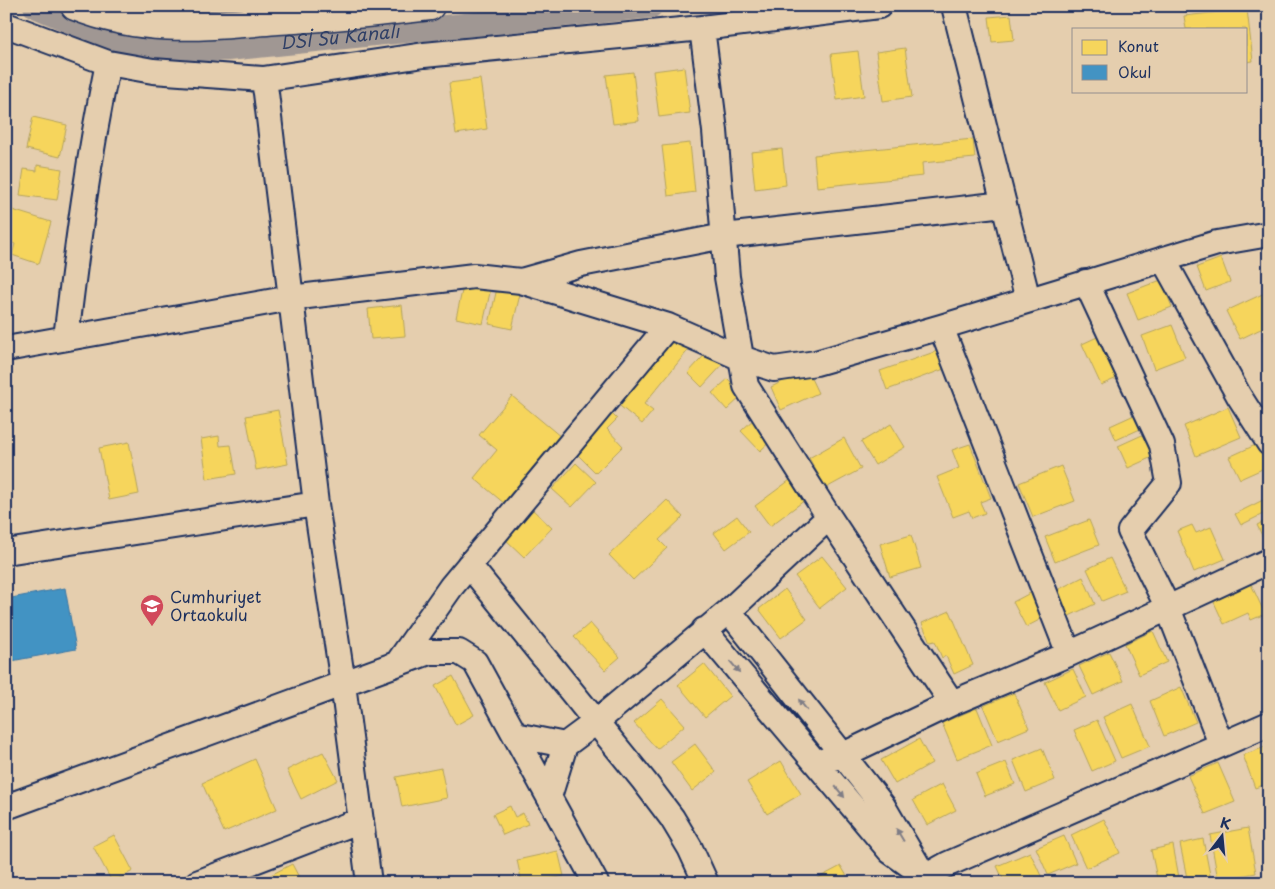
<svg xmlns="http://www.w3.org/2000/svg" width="1275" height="889" viewBox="0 0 1275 889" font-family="'Playpen Sans',sans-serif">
  <rect width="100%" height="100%" fill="#e5ceae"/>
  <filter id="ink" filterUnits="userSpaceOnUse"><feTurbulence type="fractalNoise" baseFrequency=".02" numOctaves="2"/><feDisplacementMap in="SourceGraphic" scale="10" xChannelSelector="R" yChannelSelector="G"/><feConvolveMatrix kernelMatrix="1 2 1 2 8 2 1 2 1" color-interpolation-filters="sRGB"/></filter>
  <g filter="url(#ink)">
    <path fill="#f6d55c" stroke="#b4a35d" d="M1247,9L1253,61L1246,62V29H1186L1184,16Z
      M1011,15L1014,40L992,42L989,17Z
      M905,48L912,97L883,101L876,52Z
      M858,51L864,96L837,100L831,54Z
      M684,67L690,113L659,117L653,71Z
      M633,72L639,121L613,124L606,75Z
      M480,79L487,129L456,134L449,83Z
      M33,117L67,125L60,157L26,149Z
      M973,139L975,158L922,163L923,176L817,187L814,155Z
      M690,143L695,192L668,196L662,146Z
      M782,149L786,185L755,189L751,152Z
      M37,165L62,169L57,200L20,195L24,169L37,171Z
      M6,208L51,222L39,264L12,255L15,244L6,241Z
      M1221,258L1230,282L1206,291L1197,267Z
      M1161,280L1172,307L1138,320L1127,293Z
      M464,282L491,288L483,324L456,318Z
      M497,288L520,294L512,329L489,324Z
      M1269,291V325L1240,339L1226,311Z
      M402,305L405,336L371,339L368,309Z
      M1172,325L1185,357L1154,369L1142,336Z
      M671,333L690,348L644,404L653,411L642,424L615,402Z
      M1106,333L1124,375L1101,385L1082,344Z
      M1269,336V353L1262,339Z
      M710,349L725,362L702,387L688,373Z
      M940,350L947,368L887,390L880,371Z
      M807,370L818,393L781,410L771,387Z
      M728,379L743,395L727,410L712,393Z
      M512,396L561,437L505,504L474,478L497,450L479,435Z
      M1228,407L1241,437L1196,456L1184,426Z
      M278,410L288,464L256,470L246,416Z
      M1143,411L1149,425L1116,440L1110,426Z
      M610,412L617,419L607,429L623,446L596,473L572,449Z
      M757,416L775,437L760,451L741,431Z
      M891,424L905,447L875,465L861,442Z
      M1151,431L1161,453L1128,468L1118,446Z
      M219,436L220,446L231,445L236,474L207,479L201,439Z
      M844,438L861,469L826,488L809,458Z
      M129,442L139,494L109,500L99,448Z
      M1262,442L1269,456V466L1240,479L1229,457Z
      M970,444L991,498L980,502L985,513L972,518L969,511L953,517L937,477L959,468L952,450Z
      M576,463L596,482L572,507L552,489Z
      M1061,466L1075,501L1033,517L1019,483Z
      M790,480L805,500L770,526L755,506Z
      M1269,497V511L1241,525L1235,514Z
      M667,500L683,517L659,540L667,548L633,580L609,555Z
      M532,509L552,528L524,557L504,538Z
      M737,516L749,532L726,549L714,533Z
      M1269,519V545L1267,546L1257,525Z
      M1089,520L1099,545L1055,562L1045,537Z
      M1192,525L1196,533L1211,527L1225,559L1194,572L1177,531Z
      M911,535L921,568L890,577L880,544Z
      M822,556L847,587L820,608L795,576Z
      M1110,558L1126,591L1102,601L1087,569Z
      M1083,577L1095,604L1069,616L1057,590Z
      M1251,584L1265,614L1251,620L1248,613L1224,624L1213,600Z
      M785,589L807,619L781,638L759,609Z
      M1032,592L1045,617L1026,627L1013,602Z
      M950,611L973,665L954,674L946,656L942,658L935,641L930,642L922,623Z
      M590,623L620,657L605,670L574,637Z
      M1153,631L1167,662L1139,675L1125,644Z
      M1109,652L1123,681L1093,695L1079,666Z
      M704,664L730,696L705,717L678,685Z
      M1073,669L1086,697L1058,710L1045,682Z
      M453,676L474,715L456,725L435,686Z
      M1181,687L1196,722L1164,736L1150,701Z
      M1014,693L1029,728L998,741L983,706Z
      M662,699L685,725L657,749L634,723Z
      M1132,704L1150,746L1121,758L1103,717Z
      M977,708L992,745L957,759L942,723Z
      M1097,720L1115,761L1092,771L1074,730Z
      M919,739L932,763L895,784L881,760Z
      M695,744L716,772L692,791L671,762Z
      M1265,747L1269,756V783L1255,788L1243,755Z
      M1042,748L1055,780L1026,792L1013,760Z
      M323,752L338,780L301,799L287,770Z
      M255,759L277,809L224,832L202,783Z
      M781,761L801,794L767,814L747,782Z
      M1006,762L1015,784L985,796L976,774Z
      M1218,763L1235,802L1205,814L1188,776Z
      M441,768L447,798L402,807L396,777Z
      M942,784L956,810L927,825L913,800Z
      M510,806L515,817L523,813L528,824L503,835L493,814Z
      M1104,819L1120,853L1086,868L1071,835Z
      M1248,828L1256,873L1218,880L1210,835Z
      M1269,832V847H1267L1264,833Z
      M114,835L133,871L112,882L93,846Z
      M1064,836L1076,863L1048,875L1036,848Z
      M1203,839L1211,880L1188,883L1180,844Z
      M1173,845L1180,883H1158L1151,850Z
      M558,851L564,876L533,883H522L517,860Z
      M1030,852L1042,878L1030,883H1005L997,866Z
      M292,864L302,883H262L261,880Z
      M841,866L851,883H809Z"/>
    <path fill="#4393c3" stroke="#3775a5" d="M65,588L76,649L6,662V599Z"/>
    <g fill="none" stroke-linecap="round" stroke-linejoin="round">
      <path stroke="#a09793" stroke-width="24" id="s1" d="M35,6L111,39L157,51L228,49L651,6"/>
      <g stroke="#1b2f5e" stroke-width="28">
        <path id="street" d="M954,6L1028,300
          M6,25L108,63L153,71L263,79L266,93L316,504L343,684L369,883
          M702,28L715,131L727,277L746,386L829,517L952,703
          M263,79L424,55L702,28L879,6
          M1163,259L1239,396L1269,443
          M521,281L581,264L724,236L1004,204
          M1086,282L1162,445L1169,483L1130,531L1168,608L1221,744
          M941,327L1069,654
          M66,338C77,246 89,154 108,63
          M6,349L291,298L474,276L521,281L668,326L741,358L774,369L816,363L941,327L1217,243L1269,234
          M6,552L316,504
          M469,565L644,781L672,818L690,848L706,883
          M729,611L883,806L928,883
          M704,630L890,851L918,871
          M399,661L451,587L668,326
          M515,735L565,745
          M816,763L843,755L952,703L1069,654L1269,561
          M549,797L565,745L596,722L729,611L829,517
          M6,807L429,652H459L475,662L596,883
          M197,883L361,820
          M914,883L948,864L1269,724"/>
      </g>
      <g stroke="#1b2f5e" stroke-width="31">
        <path id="secondary" d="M75,6C145,34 205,26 278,20C329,17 379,12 430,6"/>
      </g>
      <use href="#street" stroke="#e5ceae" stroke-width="24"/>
      <use href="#secondary" stroke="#e5ceae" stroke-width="28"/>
    </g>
    <defs><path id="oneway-solid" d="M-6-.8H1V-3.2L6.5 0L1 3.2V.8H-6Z" transform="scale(1.25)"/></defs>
    <g fill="#807e86">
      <use href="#oneway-solid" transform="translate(735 667) rotate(50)"/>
      <use href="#oneway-solid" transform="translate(803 705) rotate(-128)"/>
      <use href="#oneway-solid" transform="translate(840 792) rotate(50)"/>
      <use href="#oneway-solid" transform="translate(900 835) rotate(-121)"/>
    </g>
  </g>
  <defs>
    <g id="school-pin" transform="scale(1.25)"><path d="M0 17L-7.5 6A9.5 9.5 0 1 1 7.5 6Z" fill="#d1495b" stroke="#e5ceae"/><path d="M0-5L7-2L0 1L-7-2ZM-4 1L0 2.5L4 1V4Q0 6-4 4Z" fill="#fff"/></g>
  </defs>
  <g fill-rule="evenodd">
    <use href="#school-pin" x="152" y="606"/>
  </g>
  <g text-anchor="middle" stroke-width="5" stroke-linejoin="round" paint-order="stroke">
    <g font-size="16" fill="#1b2f5e" stroke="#e5ceae" text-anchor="start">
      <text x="170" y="603">Cumhuriyet<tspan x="170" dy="18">Ortaokulu</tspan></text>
    </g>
    <g font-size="18" font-style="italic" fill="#2f3f66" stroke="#e5ceae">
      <text dy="6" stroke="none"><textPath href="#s1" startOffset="314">DSİ Su Kanalı</textPath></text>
    </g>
  </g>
  <rect width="1275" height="889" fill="none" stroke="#e5ceae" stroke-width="25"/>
  <rect x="12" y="12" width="1250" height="864" fill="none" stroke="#1b2f5e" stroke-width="2" filter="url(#ink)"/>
  <rect x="1072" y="28" width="175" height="65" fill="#e5ceae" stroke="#948e8e"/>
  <rect x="1082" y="40" width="25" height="15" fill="#f6d55c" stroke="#948e8e"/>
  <text x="1118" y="52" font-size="15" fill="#1b2f5e">Konut</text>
  <rect x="1082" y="65" width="25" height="15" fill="#4393c3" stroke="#948e8e"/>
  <text x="1118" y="78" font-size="15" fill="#1b2f5e">Okul</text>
  <g transform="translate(1222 836) rotate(16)" stroke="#e5ceae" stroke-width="4" paint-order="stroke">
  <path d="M0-4L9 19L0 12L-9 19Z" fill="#1b2f5e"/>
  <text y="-8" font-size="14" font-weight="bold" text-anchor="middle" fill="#1b2f5e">K</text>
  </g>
</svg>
